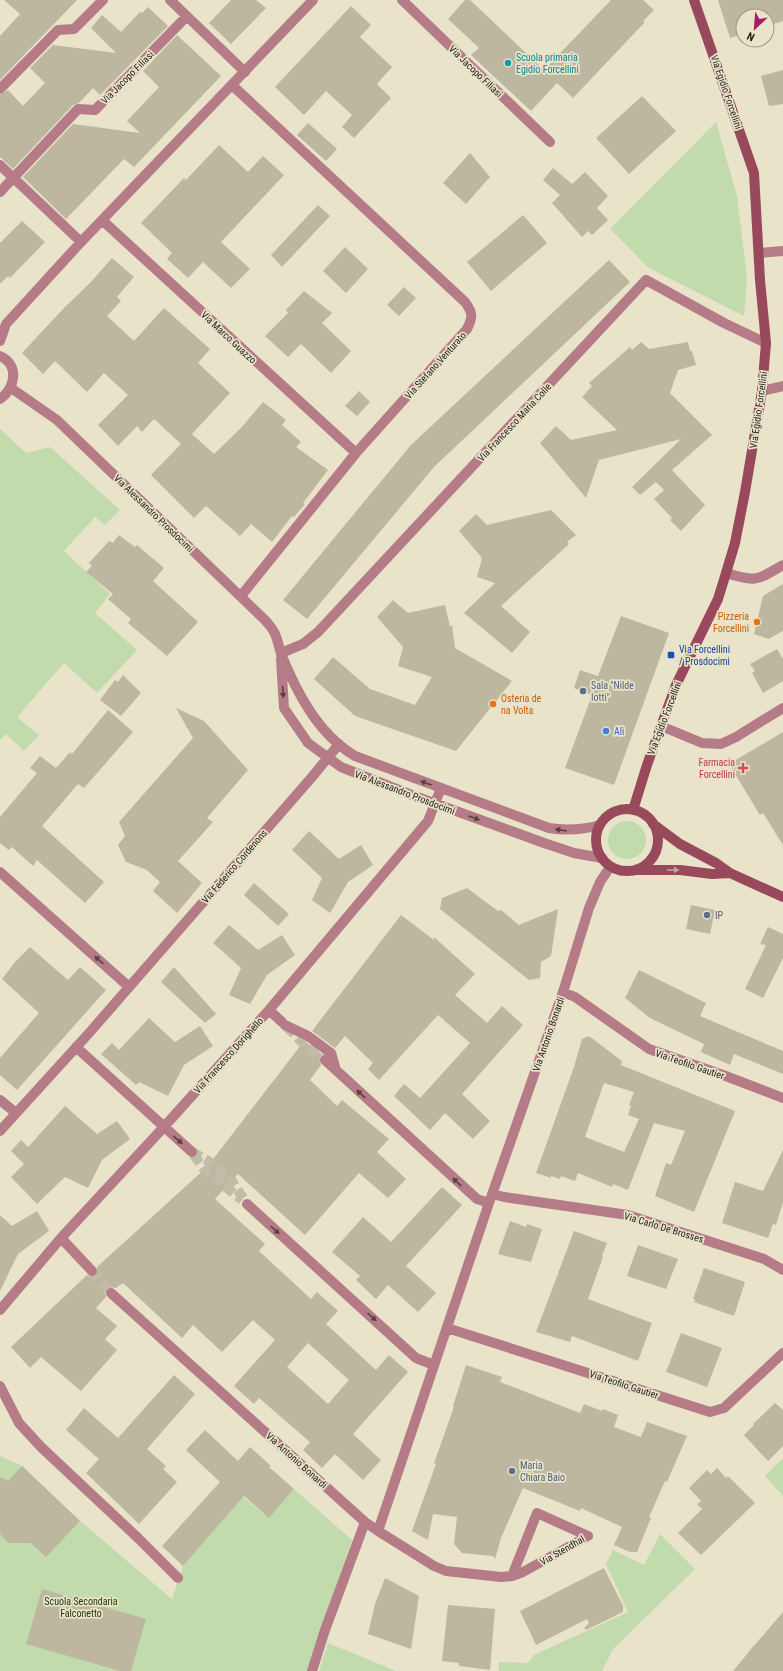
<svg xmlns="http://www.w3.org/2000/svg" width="783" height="1671" viewBox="0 0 783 1671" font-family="'Roboto Condensed',sans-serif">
  <rect width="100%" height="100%" fill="#e9e3ca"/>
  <path fill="#c1dbad" d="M716,122L737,196L747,278L744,316L649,268L610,229Z
    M0,429L26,453L50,447L120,510L105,525L95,517L64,551L110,594L95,613L137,650L97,693L64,663L17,717L39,735L24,751L6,734L0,740Z
    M608 840a19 19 0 1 1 38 0a19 19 0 1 1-38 0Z
    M0,1456L22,1466L80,1521L172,1599L183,1566L243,1497L269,1518L294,1489L352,1540L308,1671H0Z
    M783,1458V1496L765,1476Z
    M660,1534L695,1569L613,1649L602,1671H499V1662L528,1663L534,1655L628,1612L606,1564L613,1550L644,1565Z
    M328,1643L396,1671H319Z"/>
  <path fill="#bdb79f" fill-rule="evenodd" d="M4,0H77L0,80V36L20,14Z
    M231,0H256L266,8L231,44L209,23Z
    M465,0H470L544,70L611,0H643L654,10L643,21L645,22L573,98L557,83L531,111L471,55L479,48L448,19Z
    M718,0H783V21L767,26V16H743V34L730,38Z
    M351,6L371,25L360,37L392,67L377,84L391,98L354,138L342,127L352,115L326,91L304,115L275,87Z
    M148,7L168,26L100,95L93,88L79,103L73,105L13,169L0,157V95L8,90L23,106L45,83L30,68L53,45L116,53L91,28L102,15L121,32L140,12L142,13Z
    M177,35L221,76L134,167L124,159L66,219L23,177L73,124L140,133L127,121L159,87L143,71Z
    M783,70V104L769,106L761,76Z
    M642,96L676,131L629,174L596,138Z
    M308,123L337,149L326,161L297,135Z
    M219,145L248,172L263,156L284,175L221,242L250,269L231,288L203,262L188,278L167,259L172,253L141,223L184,178L186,180Z
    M470,153L490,177L466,204L443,183Z
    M553,168L572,184L585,172L608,196L597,208L608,220L592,235L588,231L582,237L552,203L560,195L543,180Z
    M318,205L330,216L282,267L271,255Z
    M523,215L547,243L491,291L467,262Z
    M22,221L45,242L10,278L8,276L0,284V243Z
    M345,247L368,269L346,293L323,271Z
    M112,258L134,277L117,297L121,301L107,316L134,341L164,308L210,349L198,363L230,393L192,434L214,454L241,428L263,402L286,420L282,425L301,442L296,447L328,470L303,503L305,504L294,517L292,516L272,542L251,524L240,536L206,506L194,518L151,475L181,444L154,419L142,432L137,426L118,446L98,425L128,395L104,373L87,392L55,361L43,374L22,353L64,308L91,282Z
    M609,260L630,282L434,467L307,619L283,600L411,445Z
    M404,287L416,298L399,316L387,305Z
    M304,291L332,313L322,323L351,351L331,373L301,344L288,357L265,336L288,313L286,310Z
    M641,342L649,349L688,342L690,351H692L696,365L678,370L670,393L712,435L672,470L705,505L681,531L670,520L672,518L654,499L664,490L656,482L640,495L632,487L681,439L599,460L586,498L540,443L556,426L571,440L617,430L582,397L592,386L589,383L630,347L632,350Z
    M359,391L370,402L357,416L345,406Z
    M551,510L576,535L567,542L569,544L501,606L530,632L512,653L464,613L495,583L477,577L482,558L459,531L476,514L487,525Z
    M119,535L135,547L137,545L164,568L153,581L198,622L167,656L128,623L131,619L108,599L113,594L86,572L92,566L89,563L109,541L113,543Z
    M783,584V631L769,639L754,634L763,596Z
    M393,600L408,613L445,605L450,627L452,625L455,648L512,681L456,751L355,716L314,679L333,657L370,689L415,705L432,677L398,666L403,647L377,617Z
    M621,616L669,633L614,785L565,768L592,695L574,688L580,670L598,676Z
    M777,649L783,659V681L763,693L752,673L755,671L750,664Z
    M123,675L141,693L121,716L100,700L115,680L118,682Z
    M176,708L204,721L248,770L207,818L213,822L178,861L202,883L177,913L153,891L160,882L147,870L126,862L118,845L125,836L119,822L193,738Z
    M108,710L133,732L84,788L78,784L42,826L104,882L85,903L37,860L33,866L12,847L9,850L0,843V817L37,773L30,768L40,756L56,768L70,752L72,754Z
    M783,732V845L763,813L760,815L729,764Z
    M309,831L339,859L361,845L373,865L348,882L330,913L312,900L322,878L292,850Z
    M254,883L289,914L278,926L244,895Z
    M467,888L498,911L501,910L519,925L558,909L551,956L541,962L540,978L529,980L440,909L442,898Z
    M691,905L715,910L710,934L686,929Z
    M401,915L434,940V937L475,974L455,995L487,1023L502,1006L523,1025L462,1094L490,1121L473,1139L445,1113L430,1130L394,1096L404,1084L420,1098L470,1043L438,1015L379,1080L368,1069L373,1063L345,1036L335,1048L312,1031Z
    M229,925L258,950L282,935L295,955L267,975L250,1004L229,995L241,968L213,943Z
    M768,927L783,934V958L763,998L745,989L766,945L760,944Z
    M30,947L68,980L80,967L106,990L17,1090L0,1075V1058L39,1013L2,979L15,962Z
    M174,967L216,1014L205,1023L161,982Z
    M639,970L706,1003L700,1016L783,1051V1074L734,1054L730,1065L701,1052L704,1044L650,1018L625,998Z
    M149,1018L175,1042L200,1026L213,1046L184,1065L168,1096L139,1082L136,1085L101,1054L112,1043L119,1050Z
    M589,1036L622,1061L621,1065L735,1111L694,1212L655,1196L666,1163L671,1165L685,1131L654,1123L628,1190L613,1184L612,1187L578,1173L575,1181L561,1176L560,1179L551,1176V1178L536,1173L574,1067L582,1039ZM604,1083L634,1092L629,1105L631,1106L628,1115L639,1119L624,1152L585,1137Z
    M304,1041L322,1054L319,1059L321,1065L310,1080L337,1106L342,1100L389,1139L377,1152L406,1179L388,1198L359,1173L305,1235L238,1174L215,1199L265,1244L259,1251L311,1299L317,1292L338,1311L326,1324L376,1370L389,1355L408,1372L353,1434L381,1460L363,1480L335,1454L322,1468L303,1450L310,1442L259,1398L254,1404L234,1386L275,1340L253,1320L222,1352L193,1325L182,1338L123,1283L116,1288L109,1287L105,1291L106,1297L96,1308L117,1326L105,1339L117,1350L81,1391L41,1357L30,1368L11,1347L87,1275L91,1277L96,1276L98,1272L97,1267L207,1167ZM308,1343L349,1380L328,1404L287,1367Z
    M65,1106L97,1134L117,1121L130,1139L102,1160L88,1188L65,1177L37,1204L11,1177L24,1164L11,1151L21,1140L28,1147Z
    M783,1150V1202L776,1225L773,1224L768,1238L722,1223L735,1182L763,1191Z
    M442,1187L462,1205L406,1266L436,1293L418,1312L388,1285L376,1299L356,1280L360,1276L332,1252L363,1217L391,1242Z
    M37,1211L49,1231L18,1254L0,1291V1215L12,1226Z
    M510,1221L526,1227L527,1224L542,1229L531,1262L498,1254Z
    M574,1231L607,1243L602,1256L603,1257L588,1299L652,1323L638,1361L572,1336L570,1342L536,1332Z
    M638,1245L678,1259L666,1289L627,1276Z
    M704,1268L745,1282L734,1316L694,1302L695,1299H693Z
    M681,1333L722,1348L707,1387L666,1372Z
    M466,1365L502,1377L500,1382L580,1413L584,1404L602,1411L603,1409L618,1415L614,1427L641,1437L647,1422L687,1436L667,1482L665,1481L649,1517L651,1518L637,1552H630L614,1545L622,1527L581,1508L580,1511L523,1488L501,1538L495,1559L493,1556L462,1553L454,1544L457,1517L433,1514L428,1540L412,1531L436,1464L434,1463L454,1407L453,1406Z
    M174,1375L195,1394L147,1449L166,1466L163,1469L177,1482L139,1524L86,1473L99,1459L66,1430L84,1408L118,1438Z
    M775,1403L783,1410V1446L768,1461L744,1435L754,1425L753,1424Z
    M205,1430L238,1461L250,1447L271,1466L269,1467L294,1489L269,1518L244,1496L183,1566L162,1546L220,1482L186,1450Z
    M22,1466L80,1521L46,1557L31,1543H9L0,1534V1477L8,1481Z
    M717,1468L726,1478L728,1476L755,1503L701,1555L678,1533L702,1509L697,1504L701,1501L689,1488L707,1470L711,1474Z
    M604,1568L623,1606V1612L586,1630L584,1628L589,1623L587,1619L536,1645L520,1611Z
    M385,1578L419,1596L411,1649L368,1634L375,1604Z
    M42,1589L146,1619L131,1671H120L26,1644Z
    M448,1605L495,1609L490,1670L459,1666V1663L442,1661Z
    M783,1612V1671H733L752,1648Z"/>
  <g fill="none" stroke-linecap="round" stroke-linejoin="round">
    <path stroke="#c2bca7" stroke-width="10" stroke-dasharray="10 5" stroke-linecap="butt" d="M287,1027L303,1043L325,1060
      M192,1152L210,1162L232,1181L247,1204
      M194,1155L204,1169L242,1200
      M92,1271L111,1293"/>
    <path stroke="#b57c87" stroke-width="10" d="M170,0L245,72
      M402,0L550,142
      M232,85L465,302C473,313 473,317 467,329L356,453L241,596
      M0,89L58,30L74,29L103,0
      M0,165L81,242
      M0,192L78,109L95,110L187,16
      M102,220L356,453
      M759,253L783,251
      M0,341L6,324L81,242L313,0
      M0,356C20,365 15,388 0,399
      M11,388L57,420L266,621C269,625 273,629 275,634C278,640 279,648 281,654C297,693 318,734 355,756L549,828C567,831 582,830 600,825
      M762,391L783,386
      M726,573C756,582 756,581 783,565
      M281,653L303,644L318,632L646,280L724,323L766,343
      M281,659L284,708L308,743L341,767L409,794L544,843L574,853L602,858
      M661,726L702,743L721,744L736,737L783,708
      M0,872L128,986
      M563,992L575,997L649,1049L723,1075L783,1098
      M269,1010L282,1022
      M285,1025L308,1036L331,1053L336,1070
      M76,1047L192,1152
      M325,1060L477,1199L489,1203
      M0,1100L16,1113
      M0,1131L90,1032L312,777L339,744
      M492,1194L504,1197L628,1215L764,1259L783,1270
      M247,1204L416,1358L434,1365
      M61,1238L92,1271
      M111,1293L365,1522L378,1531L434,1566L446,1571L501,1577L512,1576L523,1572L588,1536L537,1513L512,1576
      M0,1310L61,1238L163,1128L269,1010L428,821L441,788
      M447,1328L710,1412L724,1408L783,1353
      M0,1386L19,1423L41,1447L138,1538L178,1578
      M378,1531L489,1203L563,992L589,908L600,882L610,867
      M312,1671L325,1630L365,1522"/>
    <path stroke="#99495c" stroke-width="10" d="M596 840a31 31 0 1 1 62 0a31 31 0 1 1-62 0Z
      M633,810L647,765L676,685L718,599L726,573L735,543L745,492L762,391L766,343L760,280L754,173L694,0
      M653,824L680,844L716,863L730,873L783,897
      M636,870H680L712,874L730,873"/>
  </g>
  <defs><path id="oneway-solid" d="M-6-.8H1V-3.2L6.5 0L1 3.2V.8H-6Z"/></defs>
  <g fill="#574240">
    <use href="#oneway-solid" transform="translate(283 692) rotate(86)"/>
    <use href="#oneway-solid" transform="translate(426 783) rotate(-160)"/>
    <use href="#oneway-solid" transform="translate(474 818) rotate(20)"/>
    <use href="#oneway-solid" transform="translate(561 830) rotate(-171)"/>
    <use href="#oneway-solid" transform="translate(99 960) rotate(-138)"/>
    <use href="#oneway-solid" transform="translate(361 1094) rotate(-137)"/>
    <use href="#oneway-solid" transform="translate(178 1140) rotate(41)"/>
    <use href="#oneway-solid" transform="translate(457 1182) rotate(-137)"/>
    <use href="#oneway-solid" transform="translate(275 1230) rotate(42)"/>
    <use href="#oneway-solid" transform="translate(372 1317) rotate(42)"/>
  </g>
  <use fill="#c9a59e" href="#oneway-solid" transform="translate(673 870)"/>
  <circle fill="#0f9aa8" stroke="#e9e3ca" stroke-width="1.5" cx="508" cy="63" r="4"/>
  <g fill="#e8710a" stroke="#e9e3ca" stroke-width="1.5">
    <circle cx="757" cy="622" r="4"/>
    <circle cx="493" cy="704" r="4"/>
  </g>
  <rect fill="#1a4fb4" stroke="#e9e3ca" stroke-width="1.5" x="667" y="651" width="8" height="8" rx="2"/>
  <g fill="#5c6f8a" stroke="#e9e3ca" stroke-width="1.5">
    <circle cx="583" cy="691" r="4"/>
    <circle cx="707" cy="915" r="4"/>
    <circle cx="512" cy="1471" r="4"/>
  </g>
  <circle fill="#3f7fe0" stroke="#e9e3ca" stroke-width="1.5" cx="606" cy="731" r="4"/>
  <path fill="#e0444e" stroke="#e9e3ca" stroke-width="1.5" d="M741 762h4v4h4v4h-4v4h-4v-4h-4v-4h4z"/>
  <g text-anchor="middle" stroke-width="3.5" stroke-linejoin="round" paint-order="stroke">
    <g font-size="10" fill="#0d838f" stroke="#e9e3ca" text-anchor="start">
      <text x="516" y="61">Scuola primaria<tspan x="516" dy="12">Egidio Forcellini</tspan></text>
    </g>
    <g font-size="10" fill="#242219" stroke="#e9e3ca">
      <text transform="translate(476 71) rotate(44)" y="4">Via Jacopo Filiasi</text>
      <text transform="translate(127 77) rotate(-45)" y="4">Via Jacopo Filiasi</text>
      <text transform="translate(727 92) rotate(71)" y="4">Via Egidio Forcellini</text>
      <text transform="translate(229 337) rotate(43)" y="4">Via Marco Guazzo</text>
      <text transform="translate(435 365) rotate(-48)" y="4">Via Stefano Venturato</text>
      <text transform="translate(758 410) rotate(-82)" y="4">Via Egidio Forcellini</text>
      <text transform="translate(514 422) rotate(-47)" y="4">Via Francesco Maria Colle</text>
      <text transform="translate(154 513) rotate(44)" y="4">Via Alessandro Prosdocimi</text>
      <text transform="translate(664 718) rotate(-69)" y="4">Via Egidio Forcellini</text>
      <text transform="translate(405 792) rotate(21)" y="4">Via Alessandro Prosdocimi</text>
      <text transform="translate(234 866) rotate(-49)" y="4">Via Federico Cordenons</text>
      <text transform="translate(548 1034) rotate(-71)" y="4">Via Antonio Bonardi</text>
      <text transform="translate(228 1055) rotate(-48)" y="4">Via Francesco Dorighello</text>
      <text transform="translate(690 1064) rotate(19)" y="4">Via Teofilo Gautier</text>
      <text transform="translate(664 1227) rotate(17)" y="4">Via Carlo De Brosses</text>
      <text transform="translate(624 1384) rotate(18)" y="4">Via Teofilo Gautier</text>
      <text transform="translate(297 1460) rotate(42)" y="4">Via Antonio Bonardi</text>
      <text transform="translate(562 1550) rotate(-30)" y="4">Via Stendhal</text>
    </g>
    <g font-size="10" fill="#c56008" stroke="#e9e3ca" text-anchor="end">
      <text x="749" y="620">Pizzeria<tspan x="749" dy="12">Forcellini</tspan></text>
      <text x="501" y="702" text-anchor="start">Osteria de<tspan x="501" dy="12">na Volta</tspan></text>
    </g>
    <g font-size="10" fill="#164399" stroke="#e9e3ca" text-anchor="start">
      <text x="679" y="653">Via Forcellini<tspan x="679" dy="12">/ Prosdocimi</tspan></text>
    </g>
    <g font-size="10" fill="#4e5e75" stroke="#e9e3ca" text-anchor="start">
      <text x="591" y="689">Sala "Nilde<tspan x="591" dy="12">Iotti"</tspan></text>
      <text x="715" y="919">IP</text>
      <text x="520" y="1469">Maria<tspan x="520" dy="12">Chiara Baio</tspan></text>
    </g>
    <g font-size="10" fill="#366cbe" stroke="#e9e3ca" text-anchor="start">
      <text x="614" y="735">Alì</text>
    </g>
    <g font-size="10" fill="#be3a42" stroke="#e9e3ca" text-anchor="end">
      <text x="735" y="766">Farmacia<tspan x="735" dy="12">Forcellini</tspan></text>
    </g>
    <g font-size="10" fill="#233a09" stroke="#e9e3ca">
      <text x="81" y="1605">Scuola Secondaria<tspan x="81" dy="12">Falconetto</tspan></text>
    </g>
  </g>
  <g transform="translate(755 28) rotate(206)"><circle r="19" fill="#e9e3ca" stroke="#9a9683"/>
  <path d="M0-3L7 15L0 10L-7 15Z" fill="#a41d67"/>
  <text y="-6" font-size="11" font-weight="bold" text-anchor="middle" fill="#242219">N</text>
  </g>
</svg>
